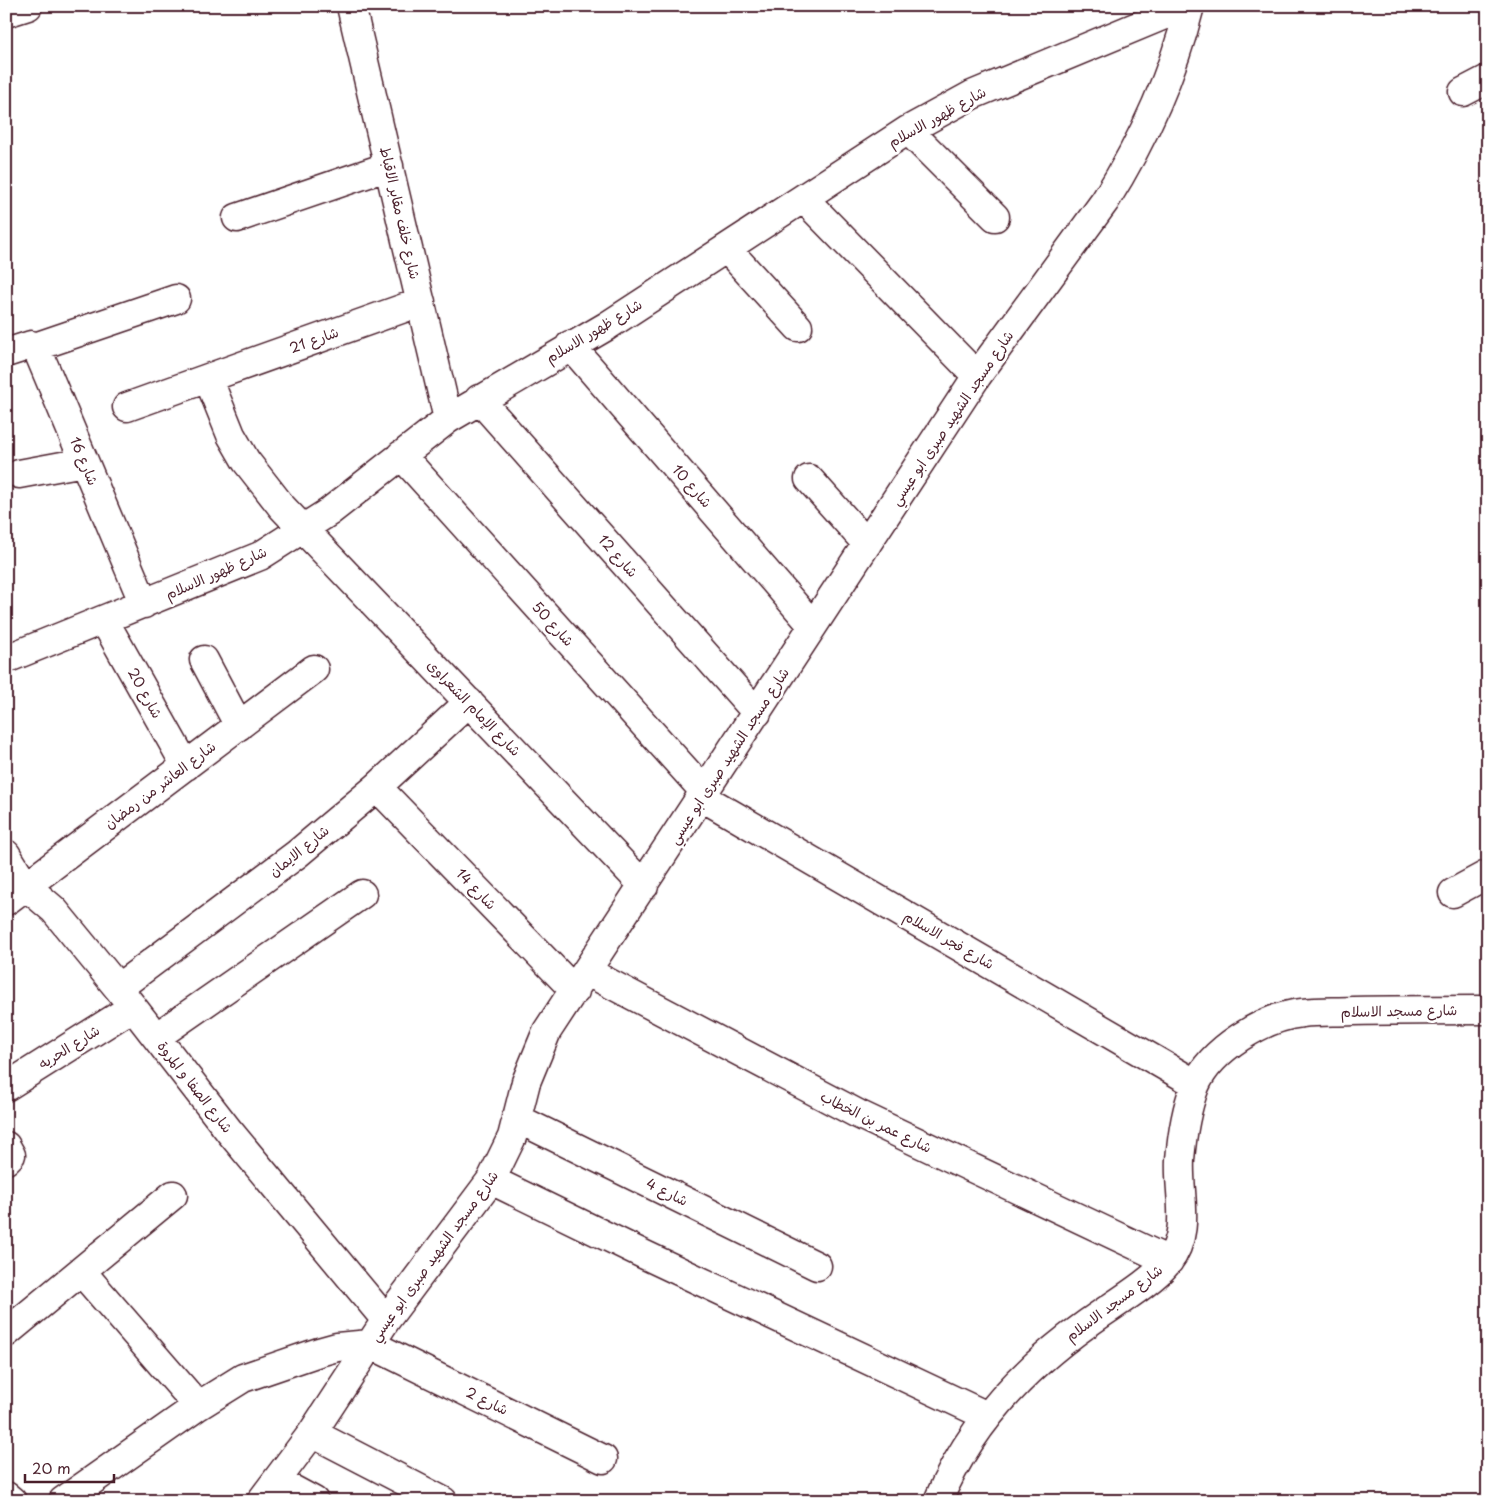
<svg xmlns="http://www.w3.org/2000/svg" width="1494" height="1507" viewBox="0 0 1494 1507" font-family="'Playpen Sans','Playpen Sans Arabic',sans-serif">
  <rect width="100%" height="100%" fill="#fff"/>
  <filter id="ink" filterUnits="userSpaceOnUse"><feTurbulence type="fractalNoise" baseFrequency=".02" numOctaves="2"/><feDisplacementMap in="SourceGraphic" scale="10" xChannelSelector="R" yChannelSelector="G"/><feConvolveMatrix kernelMatrix="1 2 1 2 8 2 1 2 1" color-interpolation-filters="sRGB"/></filter>
  <g filter="url(#ink)">
    <g fill="none" stroke-linecap="round" stroke-linejoin="round">
      <g stroke="#4a1f2b" stroke-width="31">
        <path id="street" d="M351,6L448,419
          M6,13L28,6
          M1463,92L1488,79
          M908,130L995,217
          M804,199L977,376
          M237,218L389,166
          M727,249L798,327
          M570,345L813,626
          M35,347L176,299
          M6,353L31,345L37,349L144,604
          M208,378L421,302
          M479,399L757,713
          M127,407L208,378L231,435L246,461L282,507L644,886
          M401,455L705,792
          M19,474L84,462
          M809,479L867,544
          M104,620L186,766
          M6,659L260,556L329,512L448,419L607,326L908,130L972,95L1186,6
          M204,660L239,726
          M377,787L575,991
          M702,797L1196,1084
          M6,854L26,886L54,910L118,988L229,1131L386,1320
          M1453,893L1488,874
          M6,901L314,669
          M588,972L858,1114L1169,1261
          M118,988L297,854L377,787L469,702
          M156,1037L362,894
          M6,1087L133,1007
          M516,1118L817,1266
          M6,1146L11,1155L6,1160
          M491,1180L645,1255L987,1416
          M81,1271L198,1406
          M6,1333L173,1195
          M312,1433L443,1501
          M277,1481L314,1501
          M6,1496L12,1501
          M63,1501L198,1406L243,1378L319,1352L337,1347L370,1344L603,1459
          M261,1501L312,1433L386,1320L491,1180L512,1137L526,1082L547,1031L977,376L1105,201C1144,139 1172,77 1190,6
          M938,1501C969,1426 1023,1369 1088,1323C1111,1306 1151,1283 1168,1262C1192,1232 1178,1195 1180,1160C1182,1135 1186,1110 1195,1086C1211,1049 1264,1017 1302,1013C1319,1011 1336,1012 1353,1011C1398,1010 1443,1010 1488,1010"/>
      </g>
      <use href="#street" stroke="#fff" stroke-width="28"/>
    </g>
  </g>
  <g text-anchor="middle" stroke-width="5" stroke-linejoin="round" paint-order="stroke">
    <g font-size="14" fill="#4a1f2b" stroke="#fff">
      <text transform="translate(937 117) rotate(-29)" y="5">شارع ظهور الاسلام</text>
      <text transform="translate(400 213) rotate(77)" y="5">شارع خلف مقابر الاقباط</text>
      <text transform="translate(594 331) rotate(-31)" y="5">شارع ظهور الاسلام</text>
      <text transform="translate(314 340) rotate(-20)" y="5">شارع 21</text>
      <text transform="translate(952 418) rotate(-56)" y="5">شارع مسجد الشهيد صبرى ابو عيسي</text>
      <text transform="translate(84 461) rotate(67)" y="5">شارع 16</text>
      <text transform="translate(692 486) rotate(49)" y="5">شارع 10</text>
      <text transform="translate(618 556) rotate(48)" y="5">شارع 12</text>
      <text transform="translate(216 573) rotate(-24)" y="5">شارع ظهور الاسلام</text>
      <text transform="translate(553 624) rotate(48)" y="5">شارع 50</text>
      <text transform="translate(145 693) rotate(61)" y="5">شارع 20</text>
      <text transform="translate(474 708) rotate(46)" y="5">شارع الإمام الشعراوى</text>
      <text transform="translate(729 756) rotate(-57)" y="5">شارع مسجد الشهيد صبرى ابو عيسي</text>
      <text transform="translate(160 785) rotate(-37)" y="5">شارع العاشر من رمضان</text>
      <text transform="translate(299 851) rotate(-39)" y="5">شارع الايمان</text>
      <text transform="translate(476 889) rotate(46)" y="5">شارع 14</text>
      <text transform="translate(949 940) rotate(30)" y="5">شارع فجر الاسلام</text>
      <text transform="translate(1399 1011) rotate(-1)" y="5">شارع مسجد الاسلام</text>
      <text transform="translate(69 1047) rotate(-32)" y="5">شارع الحريه</text>
      <text transform="translate(195 1087) rotate(52)" y="5">شارع الصفا و المروة</text>
      <text transform="translate(876 1122) rotate(26)" y="5">شارع عمر بن الخطاب</text>
      <text transform="translate(667 1192) rotate(26)" y="5">شارع 4</text>
      <text transform="translate(434 1256) rotate(-54)" y="5">شارع مسجد الشهيد صبرى ابو عيسي</text>
      <text transform="translate(1114 1303) rotate(-37)" y="5">شارع مسجد الاسلام</text>
      <text transform="translate(487 1401) rotate(26)" y="5">شارع 2</text>
    </g>
  </g>
  <rect width="1494" height="1507" fill="none" stroke="#fff" stroke-width="25"/>
  <rect x="12" y="12" width="1469" height="1482" fill="none" stroke="#4a1f2b" stroke-width="2" filter="url(#ink)"/>
  <path d="M25 1474v8h89v-8" fill="none" stroke="#4a1f2b" stroke-width="2.5"/>
  <text x="32" y="1474" font-size="15" fill="#4a1f2b" stroke="#ffffff" stroke-width="4" paint-order="stroke">20 m</text>
</svg>
